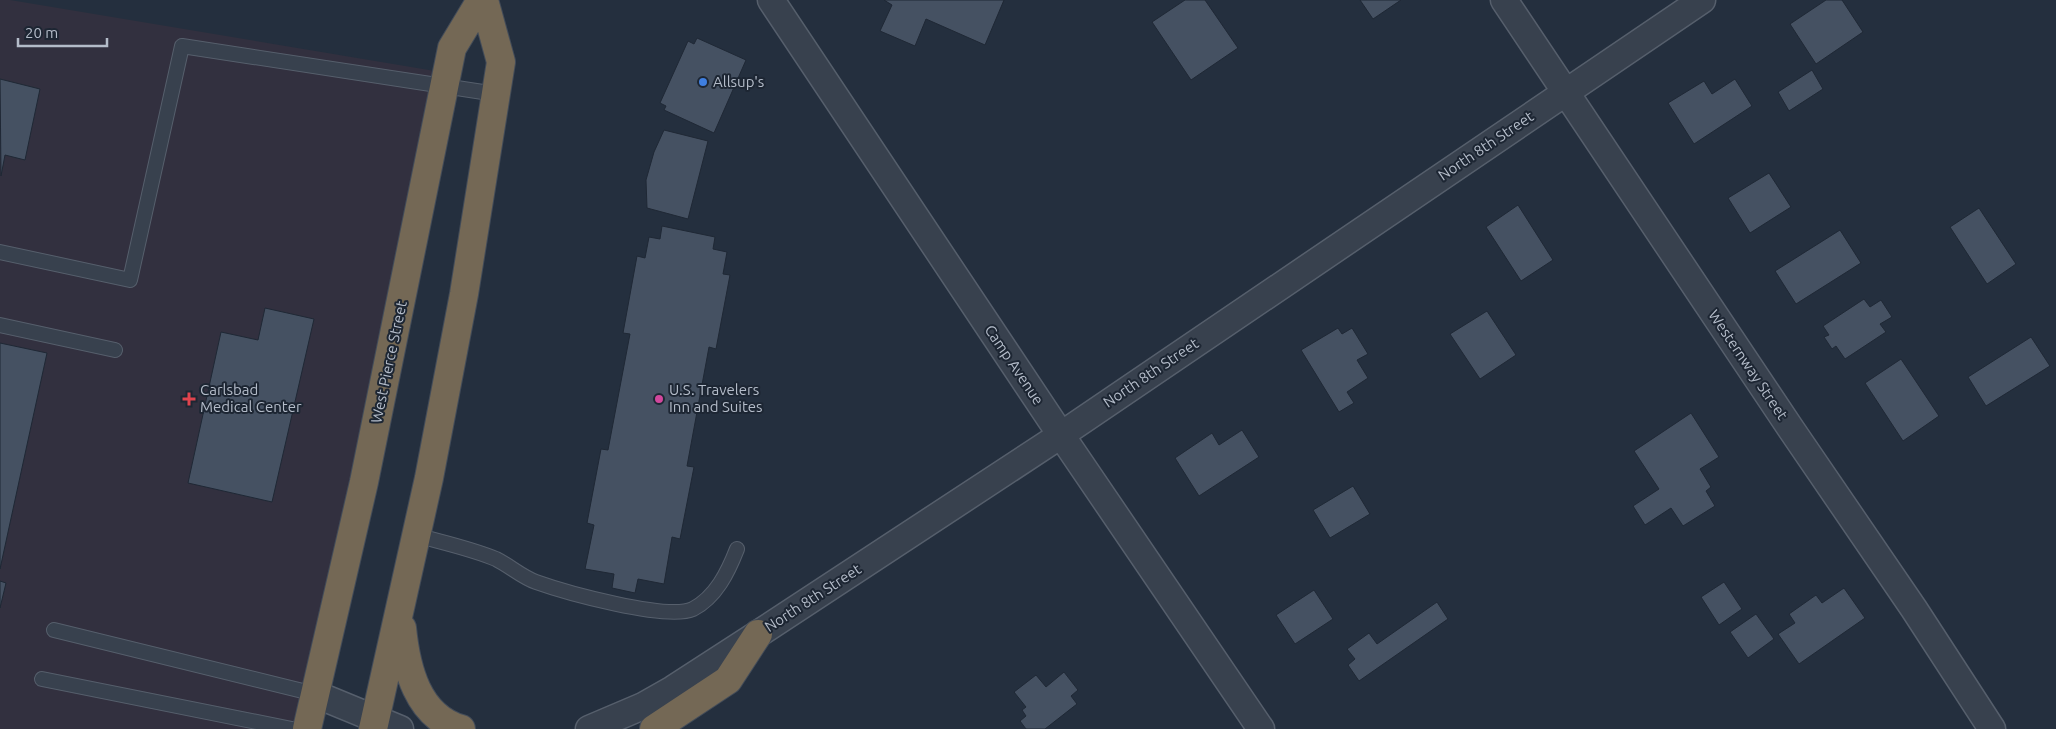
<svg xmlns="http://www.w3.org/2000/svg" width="2056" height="729" viewBox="0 0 2056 729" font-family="Ubuntu,sans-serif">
  <rect width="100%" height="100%" fill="#242f3e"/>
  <path fill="#32303f" d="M0,0H10L447,73L307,729H0Z"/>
  <path fill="#455162" stroke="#1f2835" d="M884,0H1004L985,45L926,19L915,46L880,31L892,5Z
    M1185,0H1205L1238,48L1191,80L1152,22Z
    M1360,0H1401L1373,19Z
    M1826,0H1842L1863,32L1816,64L1790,24Z
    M697,38L746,60L714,133L664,110L666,106L660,103L688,41L694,44Z
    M1812,70L1823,89L1789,111L1778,92Z
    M0,79L40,89L25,160L5,155L1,176Z
    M1735,79L1752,106L1694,144L1668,103L1704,81L1712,94Z
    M664,130L708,141L688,219L647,208L646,180L654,152Z
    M1769,173L1791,207L1750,233L1728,198Z
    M1518,205L1553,260L1521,281L1486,227Z
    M1979,208L2016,264L1987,284L1950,227Z
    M662,226L715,237L713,249L727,252L723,274L730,275L716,349L709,347L687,466L694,467L680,539L672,537L664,584L638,579L635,593L612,588L614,574L585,569L594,525L587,523L601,449L608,450L630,334L623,333L637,256L645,258L649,237L660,239Z
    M1840,230L1861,263L1796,304L1775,271Z
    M1864,299L1870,307L1881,300L1892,317L1880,324L1886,332L1845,359L1836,346L1832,349L1824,337L1829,335L1823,326Z
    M265,308L314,319L272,502L188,483L221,332L258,340Z
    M1487,311L1516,355L1480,379L1450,334Z
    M1338,328L1342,334L1352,328L1368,354L1357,360L1368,378L1347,392L1354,403L1339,412L1301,350Z
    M2031,337L2050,366L1986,406L1968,377Z
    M0,343L47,353L0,569Z
    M1901,359L1939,416L1903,441L1865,383Z
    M1691,413L1719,457L1700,469L1711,487L1706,491L1715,506L1683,526L1671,508L1645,525L1633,506L1659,489L1634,451Z
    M1242,430L1259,457L1199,496L1175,458L1212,433L1219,445Z
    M1353,486L1370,514L1330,538L1313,510Z
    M0,581L6,583L0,608Z
    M1724,582L1742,609L1719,625L1701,597Z
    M1844,588L1865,618L1799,664L1778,634L1795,623L1789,614L1816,595L1822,603Z
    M1314,590L1333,619L1295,644L1276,615Z
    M1437,602L1448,619L1359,681L1348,665L1355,659L1347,649L1369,633L1377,644Z
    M1756,614L1774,639L1748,658L1730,632Z
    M1064,672L1078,690L1071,696L1077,704L1045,729H1026L1020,721L1026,716L1022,710L1026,707L1014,692L1036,675L1046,687Z"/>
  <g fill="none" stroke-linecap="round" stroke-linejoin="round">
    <g stroke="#565f6c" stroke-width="16">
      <path id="lane" d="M0,252L130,280L182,46L496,94
        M0,325L115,350
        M416,535C441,542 473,549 496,559C510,566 522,577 536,582C564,592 667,621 693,609C716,597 728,572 737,549
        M54,630L315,694
        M42,679L292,729"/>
    </g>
    <g stroke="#565f6c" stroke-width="29">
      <path id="street" d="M771,0L1061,435L1261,729
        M1504,0L1791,429L1914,609L1992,729
        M315,694L400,729
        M589,729L643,706L673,689L758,634L1061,435L1702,0"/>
    </g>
    <g stroke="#434c59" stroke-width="30">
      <path id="highway" d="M402,628C406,668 417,716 461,729
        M307,729L364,482L452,48L481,0
        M373,729L429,478L464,294L501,62L484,0
        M654,729L728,680L758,634"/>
    </g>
    <use href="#lane" stroke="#38414e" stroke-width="14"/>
    <use href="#street" stroke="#38414e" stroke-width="26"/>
    <use href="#highway" stroke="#746855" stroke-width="28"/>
  </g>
  <circle fill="#3f7fe0" stroke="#1d2633" stroke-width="2" cx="703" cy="82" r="5"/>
  <path fill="#e0444e" stroke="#1d2633" stroke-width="2" d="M186.5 391.5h5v5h5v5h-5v5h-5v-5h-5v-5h5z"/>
  <circle fill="#d1479c" stroke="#1d2633" stroke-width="2" cx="659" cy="399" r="5"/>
  <g text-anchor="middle" stroke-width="4" stroke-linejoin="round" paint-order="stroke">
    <g font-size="15" fill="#b4bcc9" stroke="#1d2633" text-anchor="start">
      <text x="713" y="87">Allsup's</text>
      <text x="200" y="395">Carlsbad<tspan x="200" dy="17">Medical Center</tspan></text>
      <text x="669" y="395">U.S. Travelers<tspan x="669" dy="17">Inn and Suites</tspan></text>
    </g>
    <g font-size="15" fill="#b4bcc9" stroke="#1d2633">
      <text transform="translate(1486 146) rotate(-34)" y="5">North 8th Street</text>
      <text transform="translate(389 362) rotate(-78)" y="5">West Pierce Street</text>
      <text transform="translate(1014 365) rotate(56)" y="5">Camp Avenue</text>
      <text transform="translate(1748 365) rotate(56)" y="5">Westernway Street</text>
      <text transform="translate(1151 373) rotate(-34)" y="5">North 8th Street</text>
      <text transform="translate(813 598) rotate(-33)" y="5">North 8th Street</text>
    </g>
  </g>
  <path d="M18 38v8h89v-8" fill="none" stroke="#b4bcc9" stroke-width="2.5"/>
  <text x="25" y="38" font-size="15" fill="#b4bcc9" stroke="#1d2633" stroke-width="4" paint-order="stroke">20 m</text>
</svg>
